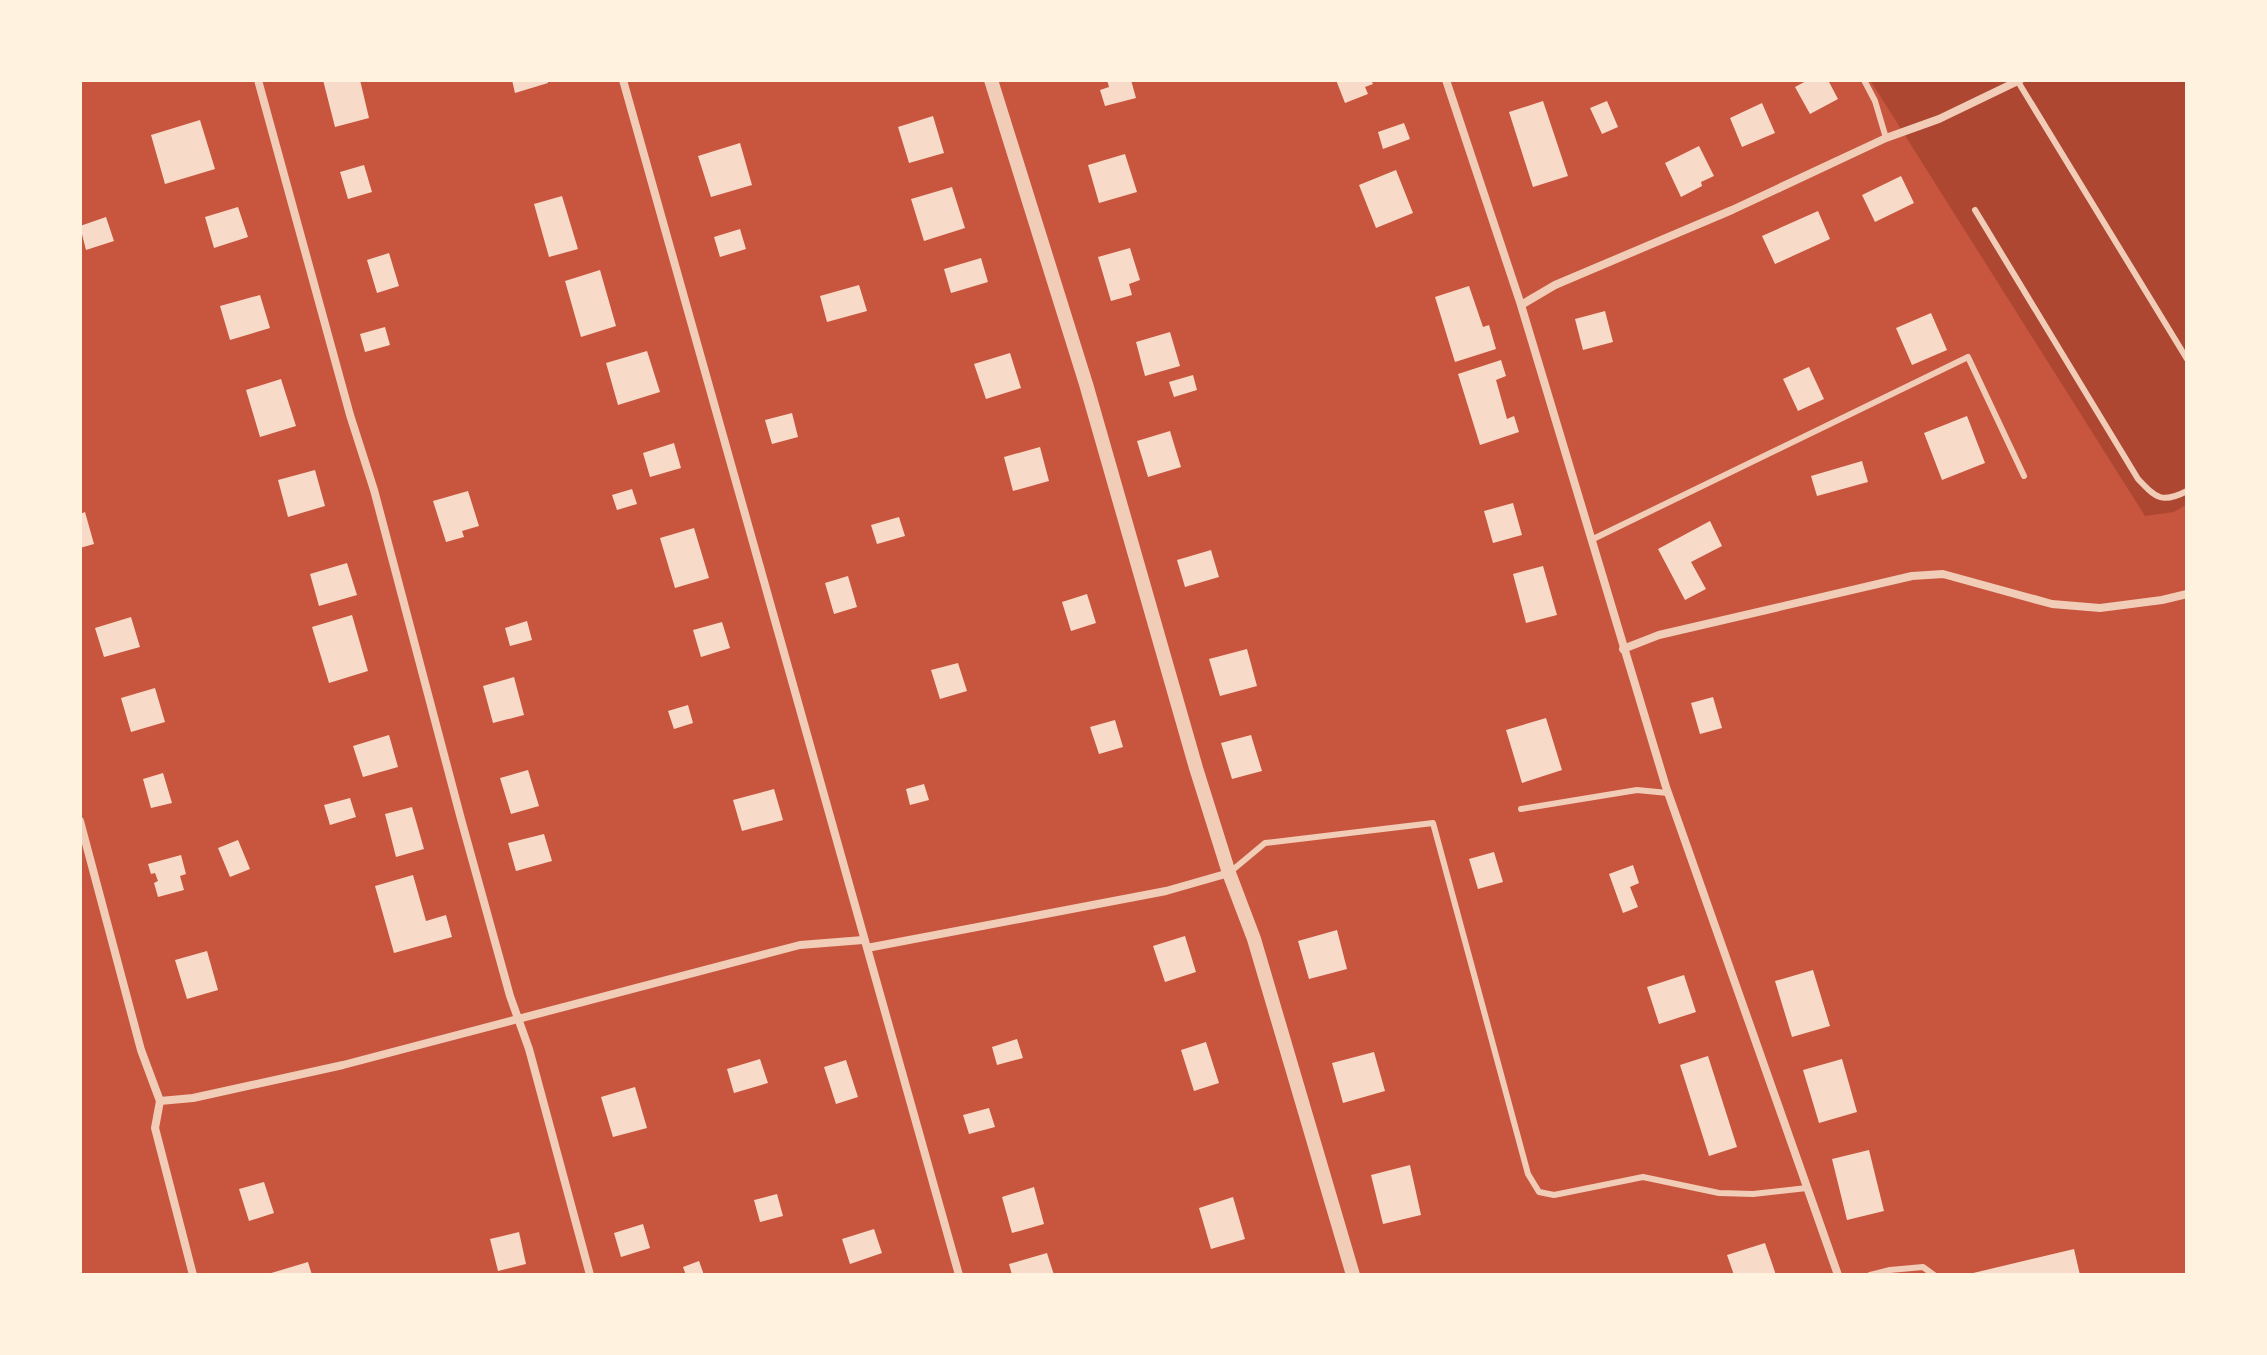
<svg xmlns="http://www.w3.org/2000/svg" width="2267" height="1355" viewBox="0 0 2267 1355" font-family="Commissioner,sans-serif">
  <rect width="100%" height="100%" fill="#c8553d"/>
  <path fill="#ae4732" d="M1870,80H2187V504L2174,512L2145,516Z"/>
  <path fill="#f7dbc8" d="M323,80H360L369,118L335,127Z
    M512,80H547L548,83L515,93Z
    M1107,80H1131L1136,98L1105,106L1100,90L1109,87Z
    M1336,80H1371L1373,84L1365,87L1368,94L1345,103Z
    M1808,80H1828L1838,99L1810,114L1795,87Z
    M1543,101L1568,176L1533,187L1509,112Z
    M1607,101L1618,127L1602,134L1590,108Z
    M1762,103L1775,133L1742,147L1730,118Z
    M933,116L944,153L909,163L898,127Z
    M200,120L215,169L165,184L151,135Z
    M1404,123L1410,139L1383,149L1378,132Z
    M740,143L752,185L711,197L698,156Z
    M1699,146L1714,176L1701,182L1702,186L1681,197L1665,163Z
    M1125,154L1137,192L1099,203L1088,165Z
    M364,165L372,192L348,199L340,172Z
    M1396,170L1413,213L1376,228L1359,185Z
    M1901,176L1914,203L1875,222L1862,195Z
    M952,187L965,228L924,241L911,199Z
    M562,196L578,249L549,257L534,204Z
    M238,207L248,237L214,248L205,217Z
    M1818,211L1830,239L1775,264L1762,236Z
    M106,217L114,241L86,250L80,226Z
    M740,229L746,249L720,257L714,237Z
    M1130,248L1140,280L1129,284L1132,295L1111,301L1098,257Z
    M389,253L399,286L377,293L367,260Z
    M981,258L988,282L951,293L944,269Z
    M600,270L616,326L581,337L565,281Z
    M859,285L867,311L827,322L820,296Z
    M1469,286L1483,327L1489,325L1496,349L1455,362L1435,297Z
    M260,295L270,328L230,340L220,306Z
    M1605,311L1613,342L1583,350L1575,319Z
    M1931,313L1947,350L1912,365L1896,328Z
    M385,327L390,345L365,352L360,334Z
    M1170,332L1180,366L1145,376L1136,342Z
    M647,351L660,392L618,405L606,363Z
    M1010,353L1021,388L986,399L974,364Z
    M1501,360L1506,376L1496,380L1507,419L1514,416L1519,432L1480,445L1458,374Z
    M1809,367L1824,399L1798,411L1783,379Z
    M1193,375L1197,390L1174,397L1169,382Z
    M281,379L296,426L260,437L246,390Z
    M792,413L798,437L772,444L765,420Z
    M1967,416L1985,463L1942,480L1924,433Z
    M1170,431L1181,467L1148,477L1137,441Z
    M674,443L681,468L650,477L643,453Z
    M1040,447L1049,481L1013,491L1004,457Z
    M1862,461L1868,482L1817,496L1811,476Z
    M315,470L325,506L288,517L278,480Z
    M632,489L637,504L617,510L612,495Z
    M468,491L479,526L462,531L464,537L446,542L433,501Z
    M1513,503L1522,535L1493,543L1484,511Z
    M85,512L94,544L80,548V514Z
    M899,517L905,536L877,544L871,525Z
    M1710,521L1722,546L1691,562L1706,589L1685,600L1658,549Z
    M694,528L709,578L675,588L660,538Z
    M1211,550L1219,577L1185,587L1177,560Z
    M347,563L357,595L319,606L310,574Z
    M1543,566L1557,615L1526,623L1513,574Z
    M848,576L857,607L834,614L825,583Z
    M1087,594L1096,623L1071,631L1062,602Z
    M352,615L368,671L329,683L312,627Z
    M131,617L140,647L104,657L95,628Z
    M527,621L532,640L510,646L505,628Z
    M722,622L730,648L701,657L693,630Z
    M1247,649L1257,686L1220,696L1209,659Z
    M958,663L967,691L940,699L931,670Z
    M514,677L524,715L493,723L483,686Z
    M155,688L165,722L131,732L121,698Z
    M1713,697L1722,728L1700,734L1691,703Z
    M688,705L693,723L674,729L668,711Z
    M1546,718L1562,770L1522,783L1506,730Z
    M1115,720L1123,747L1099,754L1090,727Z
    M389,735L398,767L363,777L353,746Z
    M1251,735L1262,771L1232,779L1221,743Z
    M528,770L539,806L511,814L500,778Z
    M163,773L172,803L151,808L143,779Z
    M924,784L929,800L910,805L906,789Z
    M774,789L783,820L742,831L733,800Z
    M350,798L356,817L330,825L324,805Z
    M412,807L424,849L396,857L385,814Z
    M544,834L552,861L516,871L508,843Z
    M238,840L250,869L230,877L218,848Z
    M1494,852L1503,882L1478,889L1469,859Z
    M181,855L186,874L180,876L184,890L158,897L154,883L158,881L155,873L151,874L148,864Z
    M1633,865L1639,883L1630,887L1638,907L1623,913L1609,874Z
    M413,875L426,921L446,915L452,937L394,953L375,886Z
    M1337,930L1347,969L1309,979L1298,941Z
    M1185,936L1196,972L1165,982L1153,946Z
    M207,951L218,990L187,999L175,960Z
    M1813,970L1830,1026L1792,1037L1775,981Z
    M1684,975L1696,1012L1659,1024L1647,987Z
    M1017,1039L1023,1058L997,1065L992,1047Z
    M1206,1042L1219,1083L1194,1091L1181,1050Z
    M1374,1052L1385,1091L1343,1103L1332,1063Z
    M1708,1056L1737,1147L1709,1156L1680,1065Z
    M760,1059L768,1083L734,1093L727,1069Z
    M1842,1059L1857,1112L1819,1123L1803,1070Z
    M846,1060L858,1097L836,1104L824,1067Z
    M635,1087L647,1128L613,1137L601,1097Z
    M989,1108L995,1127L969,1134L963,1115Z
    M1869,1150L1884,1211L1847,1220L1832,1159Z
    M1410,1165L1421,1215L1383,1224L1371,1175Z
    M264,1182L274,1213L249,1221L239,1189Z
    M1034,1187L1044,1224L1012,1233L1002,1197Z
    M777,1194L783,1216L760,1222L754,1200Z
    M1233,1197L1245,1239L1211,1249L1199,1208Z
    M643,1224L650,1248L621,1257L614,1233Z
    M874,1229L882,1253L850,1264L842,1239Z
    M519,1232L526,1264L498,1271L490,1239Z
    M1765,1243L1776,1275H1734L1727,1255Z
    M2074,1249L2080,1275H1969V1274Z
    M1047,1253L1054,1275H1012L1009,1264Z
    M699,1261L704,1275H686L683,1267Z
    M308,1262L312,1275H268V1274Z"/>
  <g fill="none" stroke-linecap="round" stroke-linejoin="round">
    <path stroke="#f1ccb7" stroke-width="6" d="M1864,80L1875,101L1886,138
      M2017,80L2187,359
      M1975,210L2138,479C2156,498 2162,504 2187,491
      M1591,540L1968,357L2024,476
      M1521,809L1637,790L1668,793
      M1229,873L1265,843L1433,823L1528,1174L1539,1192L1554,1195L1643,1177L1719,1193L1753,1194L1807,1188
      M1870,1275L1890,1270L1923,1267L1934,1275"/>
    <path stroke="#f1ccb7" stroke-width="8" d="M258,80L350,415L374,490L461,819L510,996L529,1049L590,1275
      M623,80L959,1275
      M1446,80L1521,305L1666,787L1838,1275
      M1521,305L1555,285L1732,210L1886,138L1939,119L2020,80
      M1623,649L1659,635L1912,576L1943,574L2052,604L2100,608L2162,600L2187,594
      M80,821L141,1050L160,1101L155,1128L193,1275
      M867,948L1166,891L1229,873
      M160,1101L193,1098L343,1065L800,945L863,940"/>
    <path stroke="#f1ccb7" stroke-width="14" d="M991,80L1086,384L1196,768L1229,873L1254,939L1353,1275"/>
  </g>
  <rect width="2267" height="1355" fill="none" stroke="#fff3e0" stroke-width="164"/>
</svg>
